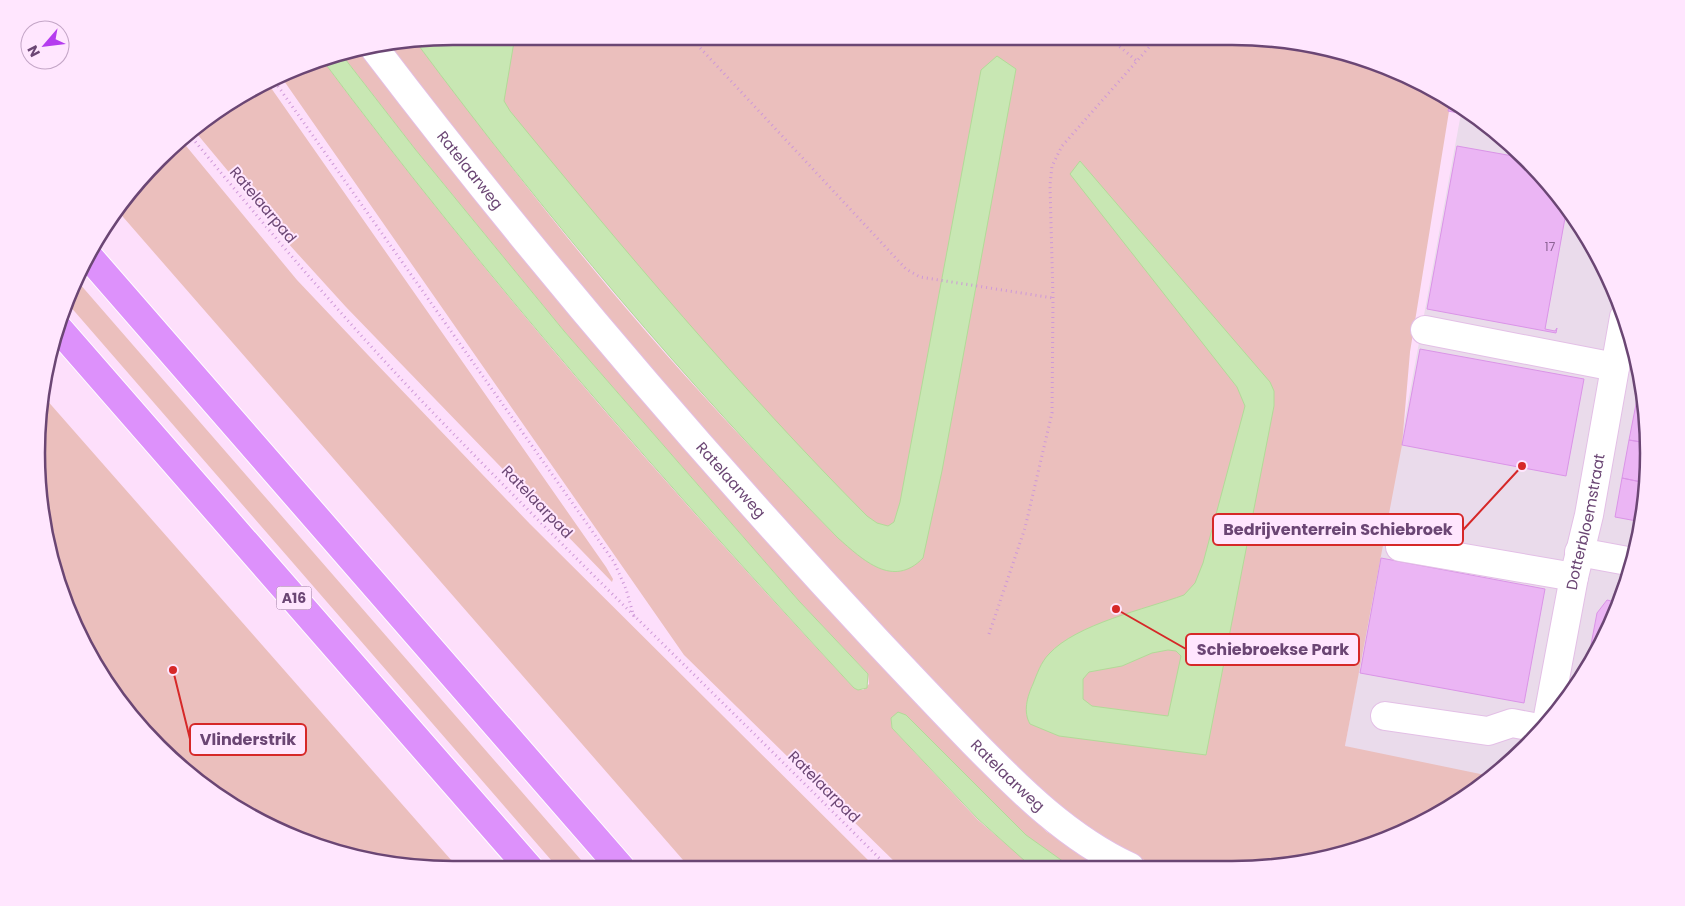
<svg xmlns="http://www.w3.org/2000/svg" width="1685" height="906" viewBox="0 0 1685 906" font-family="Poppins,sans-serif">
  <rect width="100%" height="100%" fill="#fddffb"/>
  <path fill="#eadbeb" d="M1462,108L1507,139L1562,199L1606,268L1634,345L1648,425L1645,507L1627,587L1593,661L1545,728L1464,799L1345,746Z"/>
  <path fill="#ebbfbd" d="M453,36L1259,37L1340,51L1440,92L1451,99L1410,352L1402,445L1345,746L1490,776L1464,799L1391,838L1286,866L1162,867L1132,855L1078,823L1024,777L892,645L585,292L389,47L416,42C479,125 541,207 608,287C681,374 759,457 838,538L437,39Z
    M362,51L888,669L1006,794L1047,832L1105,867H1071L1036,844L891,718L892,728L978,820L1033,867H900L684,655L282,78L321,58C486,279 666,487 854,688L863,690L869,684L868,674L799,601L564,331L415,149L342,55Z
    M269,85L606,567L613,579L612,582L346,307L286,241L193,129L199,123Z
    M182,141L297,280L368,355L530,524L875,867L690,868L117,210Z
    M79,283L588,868H558L69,305Z
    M45,398L459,869H426L345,855L245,814L140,728L68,613L37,481Z"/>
  <path fill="#c8e7b3" stroke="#b2da98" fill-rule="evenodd" d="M453,36H515L504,101L510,111C624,250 740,388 867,516L877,523L888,526L894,522L900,502L981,70L997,56L1016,69L942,471L923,558C893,589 863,560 838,538C686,383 546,217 416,42Z
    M342,55L415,149L564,331L799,601L868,674L867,688L858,690L854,688C667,486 486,279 321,58Z
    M1080,161L1270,382L1274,391V406L1206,755L1059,736L1030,724C1023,712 1027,697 1033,684C1037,674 1041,662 1049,654C1076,624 1146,609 1184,595L1195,583L1203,563L1245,406L1237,387L1070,174ZM1168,650L1176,651L1181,656L1168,716L1092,706L1083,699V679L1089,672L1122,666L1152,653Z
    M898,712L906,715L1026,835L1071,867H1033L1025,861L978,819L892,728L891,718Z"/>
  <path fill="#ebb5f4" stroke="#da94e7" d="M1451,99L1474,116L1448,111Z
    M1457,146L1524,158L1567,207L1545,329L1555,331L1557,328L1556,333L1427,309Z
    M1420,349L1584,379L1566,476L1402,445Z
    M1639,389L1642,390L1648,425L1647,443L1629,440Z
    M1629,440L1647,443L1646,483L1622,478Z
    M1622,478L1646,483L1645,507L1642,522L1615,517Z
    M1381,558L1545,589L1524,703L1360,673Z
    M1607,600L1620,603L1593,661L1586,671L1597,613Z"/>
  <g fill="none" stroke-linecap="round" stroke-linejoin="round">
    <g stroke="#e3bfe6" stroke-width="30">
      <g id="minor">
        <path id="s1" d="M375,49C532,255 700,451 876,640C908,674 940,708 973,742C1020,790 1068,838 1130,867"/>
        <path d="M1425,330L1615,367"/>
        <path d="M1400,547L1574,577"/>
        <path d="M1579,552L1633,562"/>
        <path d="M1385,716L1488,731L1512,723L1544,729"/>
        <path id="s2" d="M1546,727L1574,577L1589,515L1624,317"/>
      </g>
    </g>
    <g stroke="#fff" stroke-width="30">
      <path id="highway" d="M90,258L621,868
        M58,328L530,869"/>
    </g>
    <path stroke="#ce98d8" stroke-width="3" stroke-dasharray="1 4" stroke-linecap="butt" d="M690,37L906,269L920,277L1053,298
      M1108,37L1138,62
      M275,82L614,562L626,589L634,617
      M189,134C262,223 337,311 416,395C570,556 731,709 888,867
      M989,634L1025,528L1052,413L1053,298L1050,185L1052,166L1062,146L1158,37"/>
    <use href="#minor" stroke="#fff" stroke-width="28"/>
    <use href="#highway" stroke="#dd91fb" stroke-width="28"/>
  </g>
  <g text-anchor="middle" stroke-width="4" stroke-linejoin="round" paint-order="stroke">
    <g font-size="12" fill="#8b6294">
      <text x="1550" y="251">17</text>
    </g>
    <rect fill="#ffe6fe" stroke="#97769d" stroke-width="1" x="276.5" y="586.5" width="35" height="23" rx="4"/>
    <g font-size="14" font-weight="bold" fill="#6b4674">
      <text x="294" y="603">A16</text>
    </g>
    <g font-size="15" fill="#6b4674" stroke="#ffe6fe">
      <text dy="5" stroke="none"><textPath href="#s1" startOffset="154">Ratelaarweg</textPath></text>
      <text transform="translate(263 205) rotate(50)" y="5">Ratelaarpad</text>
      <text dy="5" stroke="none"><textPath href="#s1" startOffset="559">Ratelaarweg</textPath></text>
      <text transform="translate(537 502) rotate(46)" y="5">Ratelaarpad</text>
      <text dy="5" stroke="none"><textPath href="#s2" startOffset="209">Dotterbloemstraat</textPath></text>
      <text dy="5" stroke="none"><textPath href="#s1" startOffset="964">Ratelaarweg</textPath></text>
      <text transform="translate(824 787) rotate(45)" y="5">Ratelaarpad</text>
    </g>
  </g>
  <path d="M0 0H1685V906H0ZM453 45H1232A408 408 0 0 1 1640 453V453A408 408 0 0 1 1232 861H453A408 408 0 0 1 45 453V453A408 408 0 0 1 453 45Z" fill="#ffe6fe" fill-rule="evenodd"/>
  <path fill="none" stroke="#6b4674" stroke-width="2.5" d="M453 45H1232A408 408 0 0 1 1640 453V453A408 408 0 0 1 1232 861H453A408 408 0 0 1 45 453V453A408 408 0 0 1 453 45Z"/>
  <path fill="none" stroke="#d62828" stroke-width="2" d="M1522 466L1463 530M1116 609L1186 649M173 670L190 739"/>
  <g fill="#d62828" stroke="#ffe6fe" stroke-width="2">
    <circle cx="1522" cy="466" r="5"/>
    <circle cx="1116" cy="609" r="5"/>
    <circle cx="173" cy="670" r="5"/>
  </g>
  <g fill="#ffe6fe" stroke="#d62828" stroke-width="2">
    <rect x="1213" y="514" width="250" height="31" rx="5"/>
    <rect x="1186" y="634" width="173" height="31" rx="5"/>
    <rect x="190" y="724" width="116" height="31" rx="5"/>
  </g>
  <g font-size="16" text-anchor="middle" font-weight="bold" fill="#6b4674">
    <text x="1338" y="535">Bedrijventerrein Schiebroek</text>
    <text x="1273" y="655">Schiebroekse Park</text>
    <text x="248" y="745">Vlinderstrik</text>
  </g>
  <g transform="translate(45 45) rotate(242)"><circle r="24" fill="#ffe6fe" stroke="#c4a6c7"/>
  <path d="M0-4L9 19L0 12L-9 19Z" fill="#b53cef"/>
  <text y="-8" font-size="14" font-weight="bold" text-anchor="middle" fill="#6b4674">N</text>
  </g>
</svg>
